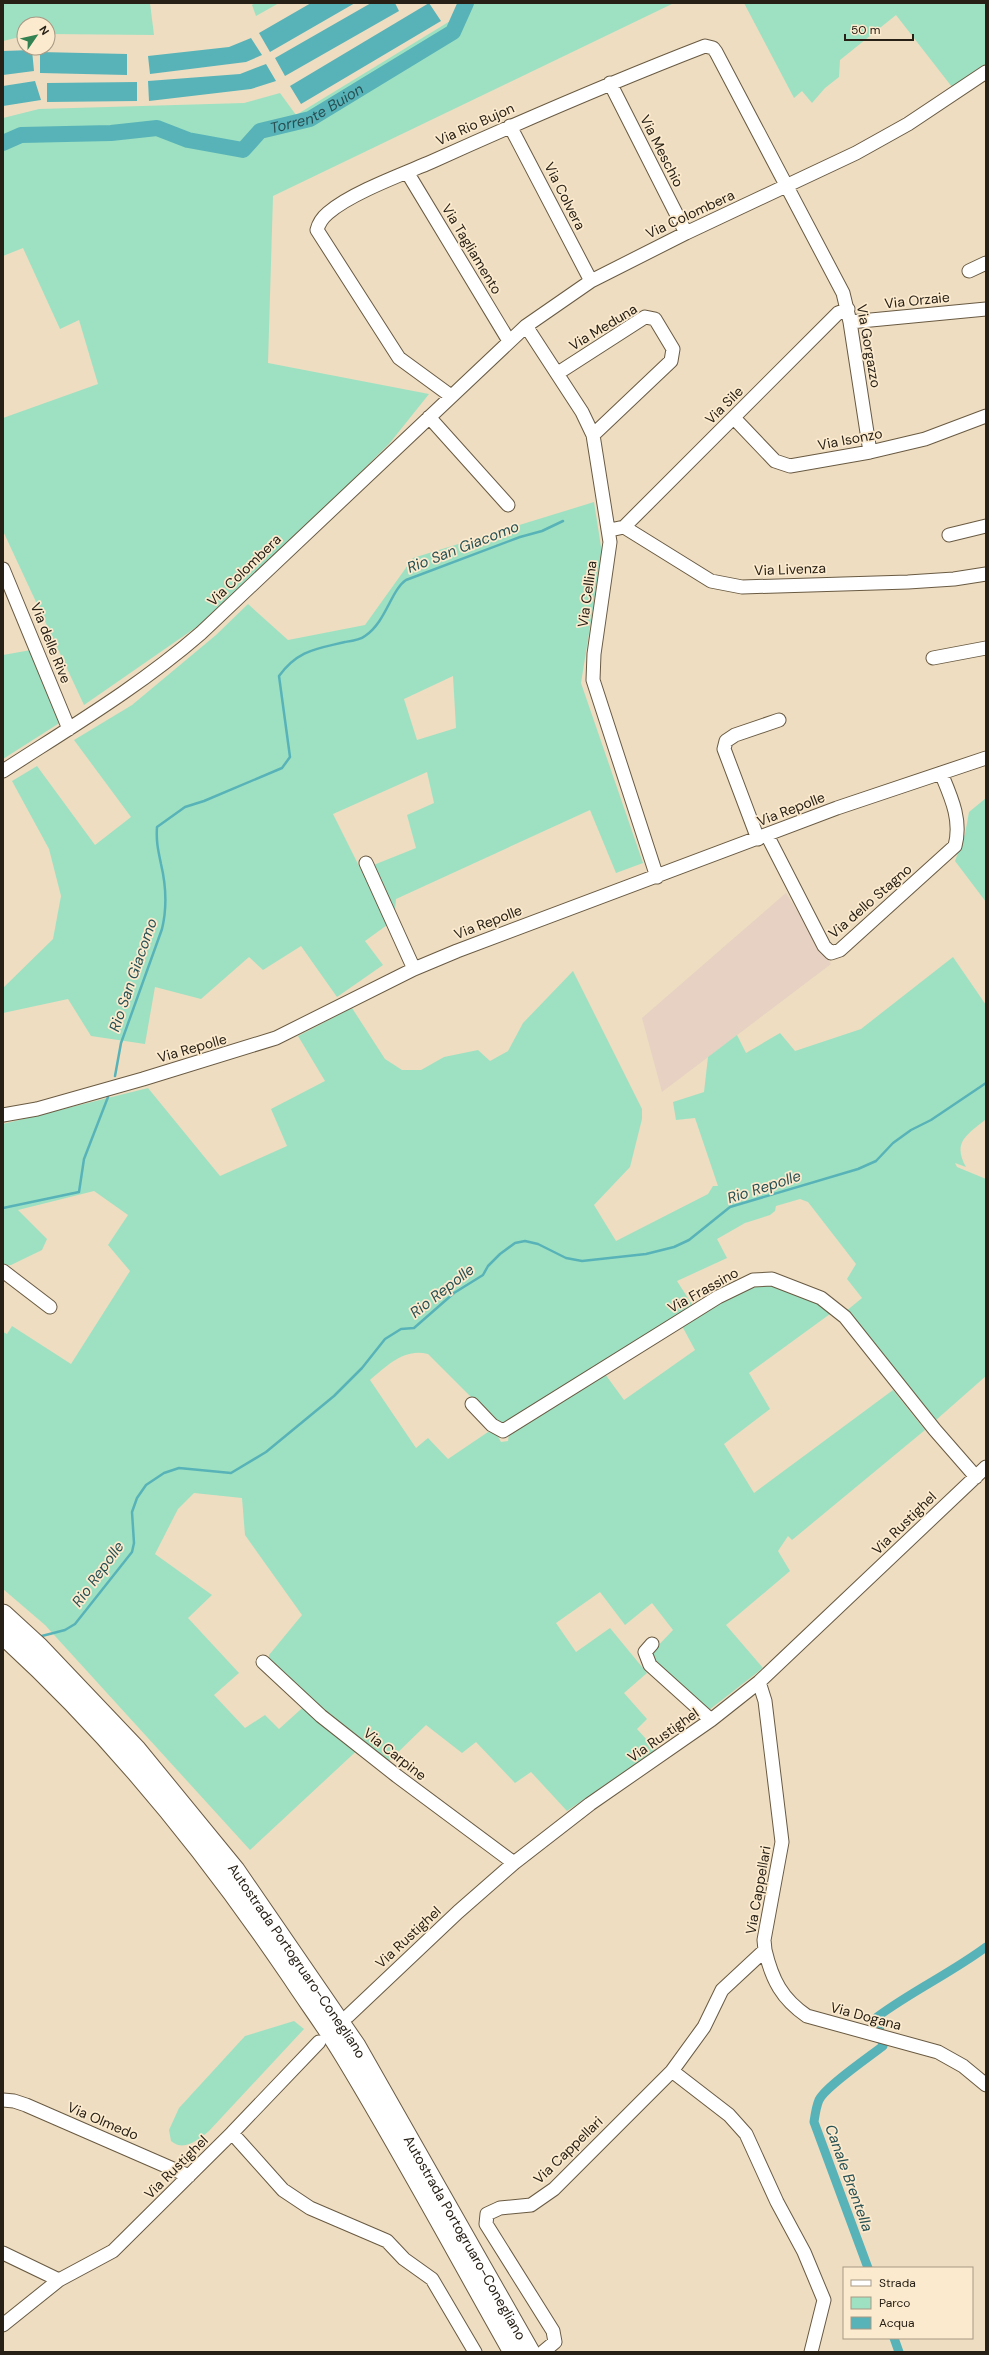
<svg xmlns="http://www.w3.org/2000/svg" width="989" height="2355" viewBox="0 0 989 2355" font-family="'DM Sans',sans-serif">
  <rect width="100%" height="100%" fill="#eeddc1"/>
  <path fill="#e6d1c3" d="M786,893L831,964L662,1092L642,1018Z"/>
  <path fill="#9ee1c2" fill-rule="evenodd" d="M3,3H150L154,35L48,34V24H24V36L3,41Z
    M255,3H279L256,16L252,5Z
    M461,3H674L273,196L268,363L429,394L389,444L224,608L84,705L3,531V418L98,384L79,320L60,329L23,248L3,256V118L39,109L244,103L280,93L296,115L455,18Z
    M744,3H986V67L952,87L896,15L840,60L839,77L825,88L812,103L802,91L794,98Z
    M594,502L602,553L581,683L643,863L616,873L590,810L396,899L394,920L365,941L383,965L337,997L301,946L263,970L249,957L201,999L155,987L145,1044L91,1036L68,999L3,1013V988L53,939L61,896L49,849L12,781L37,766L95,845L131,817L74,740L132,705L216,635L248,604L288,640L365,625L413,558ZM453,676L456,728L417,740L404,699ZM427,772L434,803L407,815L416,848L361,870L333,814Z
    M31,650L61,722L3,759V655Z
    M986,798V902L955,861L965,834L969,812Z
    M953,957L986,1005V1119C967,1135 952,1142 966,1167L955,1163L957,1167L986,1179V1376L936,1420L872,1342L845,1312L862,1298L847,1279L856,1264L808,1202L800,1199L776,1206L775,1211L770,1215L745,1223L717,1239L727,1258L677,1281L693,1306L502,1425L492,1418L428,1354C404,1348 388,1365 370,1380L416,1448L428,1438L448,1459L488,1432L496,1433L501,1442L508,1441L509,1434L605,1374L624,1400L695,1350L682,1326L743,1290L769,1284L817,1299L830,1314L749,1373L770,1409L724,1444L754,1493L893,1390L925,1430L792,1540L788,1536L778,1551L790,1571L726,1625L763,1668L709,1710L650,1659L652,1652L673,1630L652,1603L625,1625L600,1592L556,1623L576,1652L610,1628L647,1673L624,1693L647,1719L637,1729L656,1750L567,1811L531,1772L515,1783L476,1742L462,1753L426,1725L388,1762L364,1744L250,1850L45,1625L3,1589V1332L7,1334L12,1326L71,1364L130,1271L108,1245L128,1215L94,1191L18,1210L47,1239L42,1250L11,1265L3,1266V1124L148,1088L220,1176L287,1146L271,1109L325,1081L298,1036L352,1008L385,1059L402,1070H421L444,1057L478,1050L490,1061L508,1051L523,1023L573,971L642,1109V1119L630,1167L594,1205L616,1241L708,1194L713,1186H718L695,1118L676,1120L673,1102L704,1092L708,1057L737,1035L746,1053L780,1033L795,1051L861,1029ZM194,1493L242,1498L245,1535L302,1615L269,1655V1663L310,1701L279,1729L265,1715L245,1728L214,1695L239,1673L188,1618L212,1595L155,1554L178,1509Z
    M294,2021L304,2029L209,2131C198,2140 184,2152 171,2141L169,2130L179,2108L245,2036Z"/>
  <path fill="#58b3b8" d="M311,3H355L270,52L259,33Z
    M371,3H395L399,11L285,76L275,58Z
    M429,3L441,21L301,104L290,86Z
    M251,38L262,55L246,62L150,74L148,56L229,47Z
    M32,50L34,71L3,75V51Z
    M40,52L127,54V75L40,73Z
    M266,64L276,81L251,89L149,101L148,81L240,74Z
    M35,81L41,100L3,106V86Z
    M137,82V101L47,102V83Z"/>
  <g fill="none" stroke-linecap="round" stroke-linejoin="round">
    <path stroke="#58b3b8" stroke-width="2.5" d="M115,1076L121,1043L162,929C167,908 166,885 161,864C158,850 156,841 157,827L185,807L204,801L282,768L290,757L279,676C298,650 316,649 345,642C352,641 360,640 365,636C386,622 391,590 406,580L520,537L542,531L563,521
      M3,1208L79,1192L84,1159L108,1097
      M38,1637L65,1630L75,1624L132,1552L134,1543L132,1512L137,1498L146,1485L164,1473L179,1468L231,1473L266,1452L334,1396L362,1368L385,1339L401,1329L414,1328L454,1293L483,1275L488,1266L500,1254L515,1243L525,1241L538,1244L566,1258L582,1261L646,1254L674,1247L689,1240L730,1207L858,1169L876,1161L893,1143L911,1130L931,1120L986,1083"/>
    <path stroke="#58b3b8" stroke-width="9" d="M868,2268L814,2122C815,2115 816,2107 819,2100C825,2087 869,2057 883,2046L877,2017C912,1991 951,1973 986,1947
      M894,2338L899,2352"/>
    <path stroke="#58b3b8" stroke-width="16" id="s1" d="M3,143L21,135L111,133L157,128L188,140L243,150L260,131L310,119L453,32L466,3"/>
    <g stroke="#695a42" stroke-width="15">
      <path id="minor" d="M610,83L686,233
        M510,126L591,281
        M407,172L509,341
        M969,271L986,263
        M850,322L986,309
        M526,326L582,412L593,435L610,542L594,654L593,680L657,877
        M558,373L645,317L655,319L673,349L671,361L593,435
        M451,396L399,358L317,230C319,222 322,218 328,213C351,193 403,174 431,162C522,121 612,82 705,46L713,48L716,52L843,293L850,322L870,452
        M429,417L508,505
        M734,418L775,461L790,466L870,452L925,439L986,416
        M624,527L838,313L848,309
        M610,530L624,527L711,581L742,587L908,582L954,579L986,574
        M949,535L986,526
        M3,569L69,729
        M933,658L986,648
        M3,771C71,727 140,686 201,633L526,326L591,281L686,233L856,153L908,124L986,72
        M767,835L824,946L831,953L840,950L955,846C962,820 951,797 941,773
        M758,839L724,749L726,741L735,735L779,720
        M366,863L414,969
        M3,1115L37,1109L143,1079L276,1038L414,969L457,951L837,808L986,758
        M3,1271L50,1307
        M472,1404L492,1425L503,1431L718,1297L753,1280L772,1279L821,1298L845,1317L935,1430L976,1477
        M652,1644L645,1652L650,1665L711,1720
        M263,1662L321,1716L397,1776L514,1863
        M765,1950C772,1980 782,1999 807,2016L938,2052L963,2066L986,2085
        M348,2016L458,1912L514,1863L590,1804L711,1720L759,1682L986,1467
        M672,2071L729,2115L746,2134L777,2202L804,2252L824,2300L811,2352
        M3,2100L14,2101L26,2105L189,2176
        M232,2133L283,2190L310,2208L387,2241L404,2259L432,2279L475,2352
        M3,2253L59,2280
        M3,2325L59,2280L113,2251L232,2133L319,2042
        M543,2352L555,2342L553,2331L486,2224L487,2214L500,2208L531,2205L554,2189L672,2071L704,2027L722,1990L765,1950L764,1940L782,1842L765,1701L759,1682"/>
    </g>
    <g stroke="#695a42" stroke-width="21">
      <g id="highway">
        <path id="s2" d="M3,1614L39,1647L136,1749L235,1870L356,2046L530,2352"/>
        <path d="M3,1635C113,1735 209,1854 292,1977C309,2003 328,2028 344,2055C403,2152 457,2253 513,2352"/>
      </g>
    </g>
    <use href="#minor" stroke="#fff" stroke-width="13"/>
    <use href="#highway" stroke="#fff" stroke-width="19"/>
  </g>
  <g text-anchor="middle" stroke-width="3.5" stroke-linejoin="round" paint-order="stroke">
    <g font-size="14" fill="#272016" stroke="#fceace">
      <text transform="translate(475 124) rotate(-24)" y="5">Via Rio Bujon</text>
      <text transform="translate(662 151) rotate(63)" y="5">Via Meschio</text>
      <text transform="translate(565 196) rotate(63)" y="5">Via Colvera</text>
      <text transform="translate(690 214) rotate(-25)" y="5">Via Colombera</text>
      <text transform="translate(472 249) rotate(59)" y="5">Via Tagliamento</text>
      <text transform="translate(917 300) rotate(-6)" y="5">Via Orzaie</text>
      <text transform="translate(603 327) rotate(-31)" y="5">Via Meduna</text>
      <text transform="translate(869 346) rotate(80)" y="5">Via Gorgazzo</text>
      <text transform="translate(724 405) rotate(-45)" y="5">Via Sile</text>
      <text transform="translate(850 439) rotate(-11)" y="5">Via Isonzo</text>
      <text transform="translate(790 569) rotate(-2)" y="5">Via Livenza</text>
      <text transform="translate(244 570) rotate(-44)" y="5">Via Colombera</text>
      <text transform="translate(587 594) rotate(-82)" y="5">Via Cellina</text>
      <text transform="translate(51 643) rotate(68)" y="5">Via delle Rive</text>
      <text transform="translate(791 809) rotate(-21)" y="5">Via Repolle</text>
      <text transform="translate(870 901) rotate(-41)" y="5">Via dello Stagno</text>
      <text transform="translate(488 922) rotate(-21)" y="5">Via Repolle</text>
      <text transform="translate(192 1048) rotate(-16)" y="5">Via Repolle</text>
      <text transform="translate(703 1290) rotate(-29)" y="5">Via Frassino</text>
      <text transform="translate(904 1523) rotate(-44)" y="5">Via Rustighel</text>
      <text transform="translate(663 1735) rotate(-35)" y="5">Via Rustighel</text>
      <text transform="translate(395 1754) rotate(38)" y="5">Via Carpine</text>
      <text transform="translate(758 1890) rotate(-80)" y="5">Via Cappellari</text>
      <text transform="translate(408 1937) rotate(-43)" y="5">Via Rustighel</text>
      <text dy="5" stroke="none"><textPath href="#s2" startOffset="456">Autostrada Portogruaro-Conegliano</textPath></text>
      <text transform="translate(866 2016) rotate(15)" y="5">Via Dogana</text>
      <text transform="translate(103 2121) rotate(23)" y="5">Via Olmedo</text>
      <text transform="translate(568 2150) rotate(-44)" y="5">Via Cappellari</text>
      <text transform="translate(176 2167) rotate(-45)" y="5">Via Rustighel</text>
      <text dy="5" stroke="none"><textPath href="#s2" startOffset="780">Autostrada Portogruaro-Conegliano</textPath></text>
    </g>
    <g font-size="15" font-style="italic" fill="#275053" stroke="#fceace">
      <text dy="5" stroke="none"><textPath href="#s1" startOffset="332">Torrente Buion</textPath></text>
      <text transform="translate(463 547) rotate(-21)" y="5">Rio San Giacomo</text>
      <text transform="translate(133 975) rotate(-71)" y="5">Rio San Giacomo</text>
      <text transform="translate(764 1187) rotate(-18)" y="5">Rio Repolle</text>
      <text transform="translate(442 1291) rotate(-38)" y="5">Rio Repolle</text>
      <text transform="translate(98 1574) rotate(-54)" y="5">Rio Repolle</text>
      <text transform="translate(849 2178) rotate(70)" y="5">Canale Brentella</text>
    </g>
  </g>
  <rect width="989" height="2355" fill="none" stroke="#272016" stroke-width="8"/>
  <rect x="843" y="2267" width="130" height="72" fill="#fceace" stroke="#a79984"/>
  <rect x="851" y="2280" width="20" height="6" fill="#ffffff" stroke="#a79984"/>
  <text x="879" y="2287" font-size="12" fill="#272016">Strada</text>
  <rect x="851" y="2297" width="20" height="12" fill="#9ee1c2" stroke="#a79984"/>
  <text x="879" y="2307" font-size="12" fill="#272016">Parco</text>
  <rect x="851" y="2317" width="20" height="12" fill="#58b3b8" stroke="#a79984"/>
  <text x="879" y="2327" font-size="12" fill="#272016">Acqua</text>
  <g transform="translate(36 36) rotate(56)"><circle r="19" fill="#fceace" stroke="#a79984"/>
  <path d="M0-3L7 15L0 10L-7 15Z" fill="#328252"/>
  <text y="-6" font-size="11" font-weight="bold" text-anchor="middle" fill="#272016">N</text>
  </g>
  <path d="M845 34v6h68v-6" fill="none" stroke="#272016" stroke-width="2"/>
  <text x="851" y="34" font-size="12" fill="#272016" stroke="#fceace" stroke-width="3" paint-order="stroke">50 m</text>
</svg>
